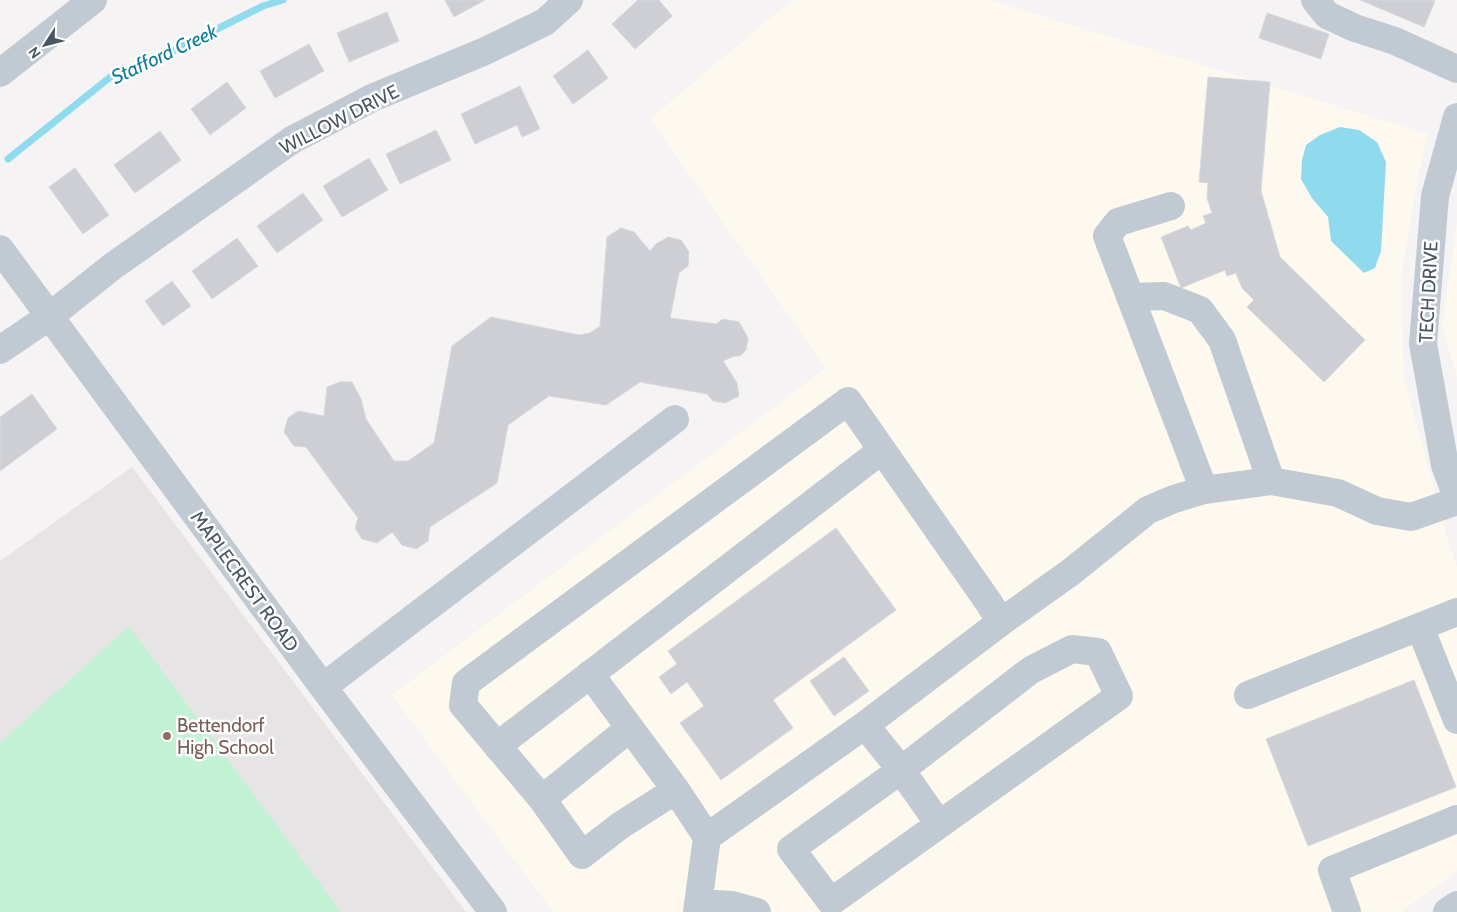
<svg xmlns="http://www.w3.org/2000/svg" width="1457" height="912" viewBox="0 0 1457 912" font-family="Cabin,sans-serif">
  <rect width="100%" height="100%" fill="#f5f3f3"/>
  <path fill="#fdf9ef" d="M792,0H990L1428,134L1418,176L1401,278L1404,378L1449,545L1457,567V871L1401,912H553L392,695L826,368L650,119Z
    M1457,222V378L1442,325Z"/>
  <path fill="#e6e4e5" d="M132,467L466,912H0V561Z"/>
  <path fill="#c3f1d5" d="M129,626L341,912H0V743Z"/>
  <path fill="#90daee" d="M1340,127L1359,130L1377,142L1386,162L1381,251L1375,268L1364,273L1331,241L1328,217L1312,198L1301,179L1302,160L1306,145L1320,135Z"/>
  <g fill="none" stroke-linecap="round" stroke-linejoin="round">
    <path stroke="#90daee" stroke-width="7" d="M8,159L114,74L133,71L263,6L283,0"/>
  </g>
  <path fill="#cdcfd5" stroke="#d7d9de" d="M445,0H485L454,17Z
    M638,0H659L672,16L635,49L612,24Z
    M1360,0H1432L1435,1L1424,27Z
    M387,12L399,41L349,62L337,33Z
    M1267,13L1329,34L1321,59L1259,38Z
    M309,44L324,71L275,98L260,71Z
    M588,50L608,78L573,104L553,76Z
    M1208,77L1270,82L1261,191L1280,257L1365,340L1324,382L1247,307L1254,300L1242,288L1236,273L1227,276L1225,270L1181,288L1161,237L1188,226L1191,230L1206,223L1203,216L1212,213L1207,198L1208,183L1199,182Z
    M227,82L246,108L210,135L191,109Z
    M520,86L540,129L522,137L517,125L475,144L461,114Z
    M436,130L451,160L400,184L386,154Z
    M160,131L181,160L135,193L114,165Z
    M369,158L388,190L342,217L323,186Z
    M75,168L109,215L83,234L49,187Z
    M303,193L323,220L277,253L257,226Z
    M621,228L634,232L650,251L656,244L668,237L681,240L689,252L688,266L679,273L670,318L716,324L723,319L739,322L748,338L746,350L740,356H734L723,361L737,383L739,396L725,403L713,401L707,394L640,382L606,405L549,396L508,425L497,483L430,527L428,541L416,549L402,545L392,532L377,543L362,539L355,528L358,518L306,447L294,446L284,432L288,418L298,411L324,416L327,387L340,382H352L361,399L366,419L394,461H408L434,443L452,346L491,317L579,335L590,333L600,326L607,237Z
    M237,238L258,266L212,299L192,271Z
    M172,281L191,306L163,326L145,301Z
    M32,394L57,429L0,471V417Z
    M836,528L896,610L773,700L793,728L721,780L680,723L704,706L687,682L671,694L659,677L677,664L668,651Z
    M844,657L869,691L834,716L810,681Z
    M1414,680L1456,787L1308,846L1266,739Z"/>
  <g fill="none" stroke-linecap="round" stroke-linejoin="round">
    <path stroke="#c1cad2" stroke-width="28" d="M1315,0L1327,15L1355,28L1395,41L1457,69
      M0,73L93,0
      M1457,117L1435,196L1423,344L1445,465L1457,497
      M1171,206L1118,222L1107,236L1204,490
      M0,249L323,687L493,912
      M1130,297L1164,296L1200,310L1222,340L1271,481
      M0,350L50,316L113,266L292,140L372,98L483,52L545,22L569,0
      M1001,622L1071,572L1148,510L1174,499L1204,490L1271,481L1338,493L1377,511L1411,517L1457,501
      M1420,627L1457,720
      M1072,649L1098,652L1119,696L831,902L791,849L901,770L1031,670Z
      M590,674L676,790L707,837L865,725L1001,622L989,603L848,401L466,683L463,705L542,799L582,855L621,825L676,790
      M323,687L675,419
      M1248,695L1457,612
      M865,725L901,770L939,824
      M497,746L882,450
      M542,799L630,728
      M698,903L732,905L757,912
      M697,912L707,837
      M1347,912L1332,870L1457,819
      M1447,912L1457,905"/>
  </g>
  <circle fill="#8d6e63" stroke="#fff" stroke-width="2" cx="167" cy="736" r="5"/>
  <g text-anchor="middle" stroke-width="5" stroke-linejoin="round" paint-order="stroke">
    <g font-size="19" fill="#4a5661" stroke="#fff">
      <text transform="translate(339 119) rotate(-27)" y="7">WILLOW DRIVE</text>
      <text transform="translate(1428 292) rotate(-87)" y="7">TECH DRIVE</text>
      <text transform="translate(245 581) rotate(54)" y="7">MAPLECREST ROAD</text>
    </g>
    <g font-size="19" fill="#785e54" stroke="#fff" text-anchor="start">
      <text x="177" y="732">Bettendorf<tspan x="177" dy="22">High School</tspan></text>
    </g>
    <g font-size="20" font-style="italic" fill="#0c7c9b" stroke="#fff">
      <text transform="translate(164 54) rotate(-25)" y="7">Stafford Creek</text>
    </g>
  </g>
  <g transform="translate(45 45) rotate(234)" stroke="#ffffff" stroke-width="4" paint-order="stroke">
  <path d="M0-4L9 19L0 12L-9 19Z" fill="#4a5661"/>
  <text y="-8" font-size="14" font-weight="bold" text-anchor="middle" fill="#4a5661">N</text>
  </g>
</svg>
